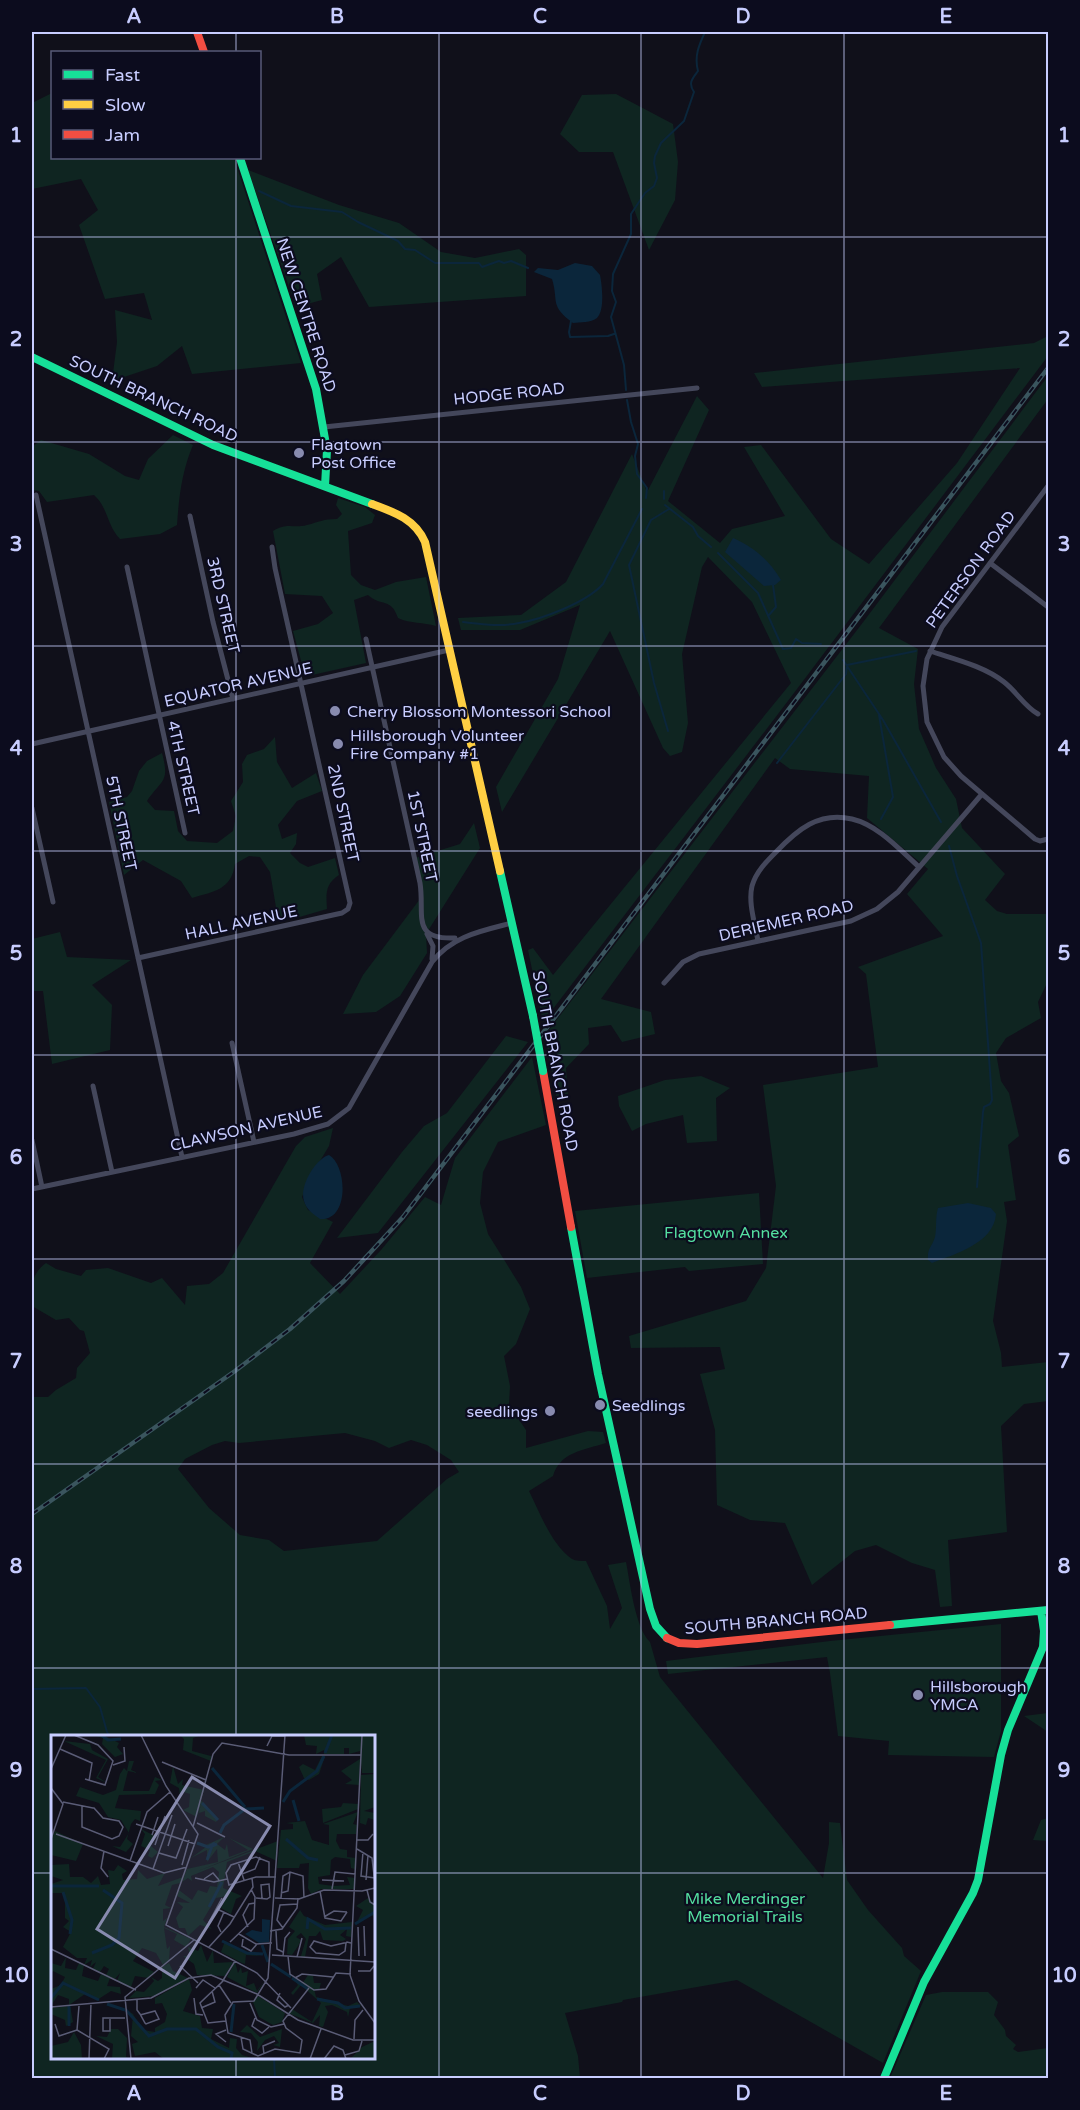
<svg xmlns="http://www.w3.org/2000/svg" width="1080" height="2110" viewBox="0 0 1080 2110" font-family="'Varela Round',sans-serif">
  <rect width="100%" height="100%" fill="#10101a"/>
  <path fill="#0f2521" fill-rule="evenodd" d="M52,93V158H234L301,363L192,374L182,346L157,366L112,381L117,342L115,310L152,320L144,293L105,299L79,225L98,210L81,179L32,189V103Z
    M616,94L673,124L678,162L675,200L649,250L613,152H579L560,134L582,95Z
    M248,170L339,205L399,223L441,252L475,258L519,249L526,255V296L369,307L341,257L317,274L322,300L296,307Z
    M1048,336V356L797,689L543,1022L528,950L533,948L553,975L791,683L752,602L708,557L702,567L682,654L688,723L682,752L670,756L663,748L610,631L502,812L496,787L558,679L580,605L520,630H461L458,618L521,615L566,582L632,454L647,492L697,396L709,410L668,501L720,543L732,529L785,516L744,447L761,445L831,539L869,564L957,463L1020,368L762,387L754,373L1034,343Z
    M1048,376V399L879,628L918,649L914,684L919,729L936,768L956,799L962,828L1005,874L985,900L997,911L1007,914H1048V981L1038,1002L1041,1018L1006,1038L996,1053L1001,1081L1009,1093L1019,1136L1008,1145L1016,1200L1004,1202L1007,1221L993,1321L1001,1353L1002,1367L1048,1362V1401L1024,1404L1001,1426L1007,1532L948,1540L952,1606L940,1607L935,1570L912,1563L876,1545L855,1551L812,1585L785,1523L750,1520L717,1505L715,1430L700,1374L725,1369L720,1347L631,1348L629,1336L746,1301L766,1268L776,1186L763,1085L878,1067L866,974L858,967L943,936L907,894L928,869L867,818L869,776L790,769L775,758L601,999L651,1012L655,1034L622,1042L611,1025L588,1028L589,1044L566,1068L568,1095L557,1100L545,1035L864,621Z
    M173,435L193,445C182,471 179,496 177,525L160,534L120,539C107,526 108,507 94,495L47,502L39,491L32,490V447L41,440L89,454L125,476L139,480L148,459Z
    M338,498L365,507L375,515L372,523L348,531L351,575L361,585L375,590L396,582L426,577L436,626C423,622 411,624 398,618C391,597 381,607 368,595L354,600L366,663L312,675L303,668L293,631L318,624L333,613L322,596L285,594L273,531C288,522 293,529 307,525C319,522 323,519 337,519L342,514L336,505Z
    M275,737L277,762L292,788L316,773L322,791L297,801L278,825L282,839L297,833L296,844L290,853L300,863L308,867L335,858L339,875C325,884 326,894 327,909L296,918L278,919L270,872L260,857L249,856L235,864C231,890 215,891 192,898L181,881L143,860L124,875L109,802L127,797L132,791L139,771L147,761L162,753C170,783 162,779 147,801L155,810L174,811L178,831L187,841L217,843L233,831L236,816L231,801L243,782L242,764L247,755L264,749Z
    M474,823L480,848L426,934L427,953L400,996L376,1012L343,1014L363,975L423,895L415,858L460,844Z
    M60,932L67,957L131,960L92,985L112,1005L110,1050L52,1064L43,991H32V939Z
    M506,1036L528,1042L378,1233L337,1238L402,1152L424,1126L447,1113Z
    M532,1057L546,1125L498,1142L483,1172L480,1203L488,1234L521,1287L530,1309L516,1344L504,1356L510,1386L509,1405L526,1430V1448L588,1431L603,1432L606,1443C584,1450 560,1452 553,1476L529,1491C540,1513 551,1544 572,1559C576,1561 581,1561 586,1561L607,1606L610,1629L622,1608L608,1565L626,1562C630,1582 635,1628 650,1642L660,1677L823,1878L829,1843V1822L840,1823L847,1880L868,1910L902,1948L904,1956L921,1971L883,2063L737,1980L623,2000L622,2002L565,2013L578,2056L580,2078H32V1397H48L56,1390L76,1378L77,1368L90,1353L84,1331L80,1330L69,1318L56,1320L32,1306C30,1289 31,1274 46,1263L56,1269L81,1276L86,1270L108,1268L151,1283L162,1278L185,1305L187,1286L209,1284L223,1273L296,1146L305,1137L333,1128L329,1146L311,1176L302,1197L308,1210L333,1222L310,1263L340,1294L381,1250L425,1197L441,1205L455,1158ZM345,1433L375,1441L389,1448L411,1440L427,1445L451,1460L459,1472L447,1479L377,1541L284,1551L269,1540L240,1535L209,1508L178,1469L185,1459L212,1445L225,1441L239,1443ZM52,1736H374V2058H52Z
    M701,1076L730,1088L716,1098L717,1141L687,1143L683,1115L646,1124L632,1131L619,1106L618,1096L665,1080Z
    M759,1193L763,1264L689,1271L685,1267L587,1278L575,1211Z
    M1001,1624V1731L994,1757L888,1755L889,1741L838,1736L830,1673L827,1657L668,1674L666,1661L830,1641Z
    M1048,1713V1732L1024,1716Z
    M1048,1818V1841L1033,1840L1041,1820Z
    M942,1992H988L998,2002L994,2015L1005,2030L1006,2036L1016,2045L1013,2049L1018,2052L1048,2048V2078H890L926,1995Z"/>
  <path fill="#0b263b" d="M575,263L592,266L600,275C602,285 605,310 597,318C591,323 580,322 573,323C549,305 559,302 552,279L534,272L538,268L558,270Z
    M733,538C754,547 769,560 781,580L775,585L764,586L725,552Z
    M329,1155C347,1165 350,1221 320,1219C313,1214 306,1209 304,1201C299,1187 315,1159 329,1155Z
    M968,1203L991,1208L996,1214C994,1243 955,1254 932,1263L928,1260C927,1248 932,1247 935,1237C937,1228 935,1218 938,1208Z"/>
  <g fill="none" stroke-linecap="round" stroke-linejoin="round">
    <path stroke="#0b263b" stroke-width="2" d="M259,191L291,206L342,212L358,222L398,241L405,249L415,250L435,263H479L482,267L499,261L504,263L511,261L528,268
      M571,321L569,332L570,337L608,336L614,334
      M626,390L624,365L611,317L616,302L612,291L613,274L631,234V214L645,193L654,186L657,178L654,163L655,156L661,143L684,121L694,92C688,83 692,79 698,71C694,56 699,45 705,32
      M627,400L631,422L638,444L635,456L637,474L647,488L646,498
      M664,491V499
      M665,505L693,527L698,536L711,547
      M718,553L758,593L783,649L791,648L796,639L802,643L821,644
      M769,615L776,607L773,585
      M463,622C481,624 501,627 519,623C543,619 587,602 603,584L642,509
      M843,660L883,720L941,822
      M879,715L893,797L881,819
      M668,731L654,683L629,565L651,520L669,509
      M777,763L846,674L847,665L916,651
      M949,846L957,876L981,943L992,1100L990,1104L984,1107L983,1112L977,1187
      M32,1689L86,1688L100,1707L107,1732L110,1736
      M274,2058L275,2078"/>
    <path stroke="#44475b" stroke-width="5" d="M324,427L697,388
      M1048,486L942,627L927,659L923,686L927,722L944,757L961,776L1035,839L1040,841L1048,839
      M36,495L182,1157
      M190,516L213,622L233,699
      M990,563L1048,607
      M127,567L185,833
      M366,639L420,883C425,914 410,940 455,938
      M930,651C954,659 984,666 1004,682C1017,692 1024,706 1038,714
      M32,744L449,650
      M32,808L53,902
      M427,934L433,946L432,959
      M758,941C755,923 748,903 752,886C756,872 766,862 776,852C797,830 819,811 852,819C878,825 900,850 919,867
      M138,958L342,913L348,909L350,903L275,568L272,547
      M664,983L683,962L699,954L851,921L877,909L898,892L982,794
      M232,1043L254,1142
      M93,1086L112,1172
      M32,1140L42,1187
      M32,1189L294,1134L328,1124L349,1108L432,962C452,936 481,931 512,923"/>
    <path stroke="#16e098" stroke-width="8" d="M240,158L316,389L327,450L325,486
      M32,357L213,445L372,504
      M500,871L533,1016
      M571,1227L598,1374L650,1609L656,1626L667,1638
      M890,1625L1048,1610
      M884,2078L924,1982L973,1893L978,1880L1001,1755L1008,1730L1043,1647L1044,1631L1041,1611"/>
    <path stroke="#ffcf43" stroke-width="8" d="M372,504C394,512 415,519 425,542L500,871"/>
    <path stroke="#f24e42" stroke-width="8" d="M197,32L204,52
      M543,1071L571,1227
      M667,1638L679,1643L697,1644L890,1625"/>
    <g stroke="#3a555e" stroke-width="4.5">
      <path id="rail" d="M32,1514L235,1371L290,1329L344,1281L403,1217L1048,368"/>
    </g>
    <use href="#rail" stroke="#0c0c1e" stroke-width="2" stroke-dasharray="7" stroke-linecap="butt"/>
    <path stroke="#16e098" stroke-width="8" d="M533,1016L543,1071"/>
  </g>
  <path fill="none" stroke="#c8cdff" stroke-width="1.5" stroke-opacity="0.55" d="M236,32V52M439,32V2078M641,32V2078M844,32V2078M236,158V1736M32,237H1048M32,442H1048M32,646H1048M32,851H1048M32,1055H1048M32,1259H1048M32,1464H1048M32,1668H1048M32,1873H52M374,1873H1048M236,2058V2078"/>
  <g fill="#888baf" stroke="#0c0c1e" stroke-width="2">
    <circle cx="299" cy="453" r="6"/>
    <circle cx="335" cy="711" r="6"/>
    <circle cx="338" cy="744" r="6"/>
    <circle cx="600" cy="1405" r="6"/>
    <circle cx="550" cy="1411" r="6"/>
    <circle cx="918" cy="1695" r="6"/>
  </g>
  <g text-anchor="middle" stroke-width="4.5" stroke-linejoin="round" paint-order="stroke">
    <g font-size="16" fill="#c8cdff" stroke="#0c0c1e">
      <text transform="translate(307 315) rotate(72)" y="6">NEW CENTRE ROAD</text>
      <text transform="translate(509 393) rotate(-6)" y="6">HODGE ROAD</text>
      <text transform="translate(154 398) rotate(25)" y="6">SOUTH BRANCH ROAD</text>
      <text transform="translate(970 569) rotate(-54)" y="6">PETERSON ROAD</text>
      <text transform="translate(224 605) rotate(77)" y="6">3RD STREET</text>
      <text transform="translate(238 684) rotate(-13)" y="6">EQUATOR AVENUE</text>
      <text transform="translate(184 768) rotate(77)" y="6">4TH STREET</text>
      <text transform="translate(344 813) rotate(78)" y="6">2ND STREET</text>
      <text transform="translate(122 823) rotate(78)" y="6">5TH STREET</text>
      <text transform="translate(423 836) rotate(78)" y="6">1ST STREET</text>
      <text transform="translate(786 920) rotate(-13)" y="6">DERIEMER ROAD</text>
      <text transform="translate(241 922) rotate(-12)" y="6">HALL AVENUE</text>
      <text transform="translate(556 1061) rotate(79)" y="6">SOUTH BRANCH ROAD</text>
      <text transform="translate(246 1128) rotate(-13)" y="6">CLAWSON AVENUE</text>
      <text transform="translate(776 1620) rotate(-5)" y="6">SOUTH BRANCH ROAD</text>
    </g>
    <g font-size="16" fill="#c8cdff" stroke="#0c0c1e" text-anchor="start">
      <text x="311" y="450">Flagtown<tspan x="311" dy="18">Post Office</tspan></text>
      <text x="347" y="717">Cherry Blossom Montessori School</text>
      <text x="350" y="741">Hillsborough Volunteer<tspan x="350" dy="18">Fire Company #1</tspan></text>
      <text x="612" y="1411">Seedlings</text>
      <text x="538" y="1417" text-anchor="end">seedlings</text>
      <text x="930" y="1692">Hillsborough<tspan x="930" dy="18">YMCA</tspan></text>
    </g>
    <g font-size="16" fill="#54dfa0" stroke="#0c0c1e">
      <text x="726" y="1238">Flagtown Annex</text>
      <text x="745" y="1904">Mike Merdinger<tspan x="745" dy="18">Memorial Trails</tspan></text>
    </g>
  </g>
  <g transform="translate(51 1735)">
    <rect width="324" height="324" fill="#10101a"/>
    <path d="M42,0H52L68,8L66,12L72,19L64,22L51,9L52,3ZM129,0H150L142,3L141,16L160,21V26L132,15L133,4ZM253,0H324V38H311L309,16L298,19V13H293V19H273V15L265,19L266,11L255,10ZM13,6L39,9L41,15L57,24L47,42L56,48L45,43L55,25ZM271,21H274L268,39L258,45L253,43L248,32L252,29L264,35ZM309,24L308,50L294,49L301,45L290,36ZM78,26H83L80,35L87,38L77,36L72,56H98L104,42L111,45L104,46L108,50L104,59L68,60L64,73L90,76L89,86L84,84L80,89L76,104L82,109L75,117L61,111L69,112L78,98L70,85L57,82L48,68L25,61L29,52L52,60L65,55L69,39L73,33L76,36ZM122,31L127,49L132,44L131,50L153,55L150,65L167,84L165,87L154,81V76L148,78L150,69L146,82L132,75L138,72L139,59L133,57L129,63L128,53L119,48ZM324,39V72L313,76L324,78V85L317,83L315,90L309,88L310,40ZM292,68L307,69V74L272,88L271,74L290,72ZM307,77L302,89L306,90L305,99H286L285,106L289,114L296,115V122L305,123L304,134L300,133L299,124L284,122L280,125L279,140L267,142L268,149L282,151L299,150L296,142L304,143L303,154H270L260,159L257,153L258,128L249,129L248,133H226L230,95L242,94V89L235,88L254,86L261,105L278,110V90L272,89ZM90,94L104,101L100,111L107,117L101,123L97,121L99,115L90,111L94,99ZM4,96L32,109L25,126L0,120V103ZM173,102L166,109L174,115L176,109L178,122L197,115L178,103L202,114L147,136L227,106L226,126L204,116L176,127L172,153L191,161L185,164L180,179L170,173L176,161L165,163L152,185L161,194L149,190L137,201L134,193H128L125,183L132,172L126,167L139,168L126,161L128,155L141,165L147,155L156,158L159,151L166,152L168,137L162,132L140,141L141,146L137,143L131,147L136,134L167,127L166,114L156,127V115L140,123L155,112L146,107L155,110ZM18,129L19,142H32L40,148L47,141L50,150L59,149L57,135L63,136L67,130L76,136L71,139L72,145L86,144L87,135L96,144L114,138L107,151L132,142L129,148L121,150L114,170L120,173L112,174V186L116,183L113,192L140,204L135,212L123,205L126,199L113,193L116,214L119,211L118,226L112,230L105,218L91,213L82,226L103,237L97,243L84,241L80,252L66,246L69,238L64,244L55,240L58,234L53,231L49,237L42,234L45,227L39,232L41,225L33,230L36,223H26L12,212L20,197L12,192L18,186L14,183V158H0V149L12,145L0,141V130ZM317,163L324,170V184L321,180L305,189L312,175L305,171ZM249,175L253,181L274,190L301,187L300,202L295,201L296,194L289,200L295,204L292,206L272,205L269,196L265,201H258L254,222L250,221L255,204L250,198L245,202L250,205L247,211L241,220L236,219L237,204L244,196L238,192ZM174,206L192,216L209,221L195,220L194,229L191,228L170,217ZM150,210L156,227L162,215L163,228L182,227L174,241L146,240L143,229L132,221H139L137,212L147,216ZM15,222L14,233L25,235L28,228L33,230L31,241L47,246L50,239L59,243L56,251L69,252L70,259L60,256L46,265L34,259L18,270V264L7,260L0,271V254L10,250L14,242L2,236L0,239V228L10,231ZM184,227L187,238L190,232L191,238L197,236L195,251L203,248L206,256L214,245L206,258L176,242ZM118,228L122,236L137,243L105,261L78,263L85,256L93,257L103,246L100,242L107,246L111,243V232ZM257,240L262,241L263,248H270L268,255L263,254L265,262L297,271L306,267L310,271L299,273L297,282L296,277L281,270L274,271L277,277L272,292L268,291L269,280L262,288L237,278L241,274L261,287L270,268L250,250L242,260L240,258L247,250L241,242L251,249ZM138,244L141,255L132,276L149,281L151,293L162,294L160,304L178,313L179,303L186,304L185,313L191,320L204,324H113L104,317L84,321L81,309L87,307L80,301L82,281L77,276L82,279L92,295L104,297V293L114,287L116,279L111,268L104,269V263ZM207,261L234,278L231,287L222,290L208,282L202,267ZM19,271L22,287L15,291L14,285L0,279V273ZM196,290L209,302L231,294L229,312L222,310L228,308L223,301L214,305L206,316L207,307L200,298L189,297ZM60,294H67L76,303L75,322L79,324H61L62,309L45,301L56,302ZM23,297L30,310L31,324H0V311L17,307ZM324,306V324H299L311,312Z" fill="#0f2521"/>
    <path d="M211,184L219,185L218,207L208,208L194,199L201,195L211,197Z" fill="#0b263b"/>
    <path fill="none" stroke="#0b263b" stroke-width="3" d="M50,0L57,5L70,4M274,18L281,0M161,33L194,72M242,65L248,86M232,67L239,56L266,36L273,21M151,68L167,85M169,98L173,90L194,74L213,73M235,104L257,123L267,125M146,108L157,112L164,108M156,125L161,111L166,109M0,151H48M12,157L21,185L19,199M158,172L171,147M304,189L324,177M256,194L257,184L274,194L300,193M171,206L196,218L212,219M211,210L217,227M41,218L61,210L68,203L71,168L52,155M220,229L240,242M241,243L257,254M0,263L12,248L48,265M266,264L287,268L294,273L309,271M56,269L74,275M18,271V291M75,275L98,301L116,294H145L167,312L181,318L180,324M180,297L183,269"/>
    <path fill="none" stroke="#5a5c76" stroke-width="1.5" d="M23,0L47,10L62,26L54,50L34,44M90,0L115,51L147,99L115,190L206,238L240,273M311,0L299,240L308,266L324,288M216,11L221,1H234M9,14L41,28L38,46M111,27L155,45M62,30L74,26L73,12M0,34L15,0M0,53L12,69L0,104M12,67L42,73H43L52,83L68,86L72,92L68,101L61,104L31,92V71M146,88L174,102M85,89L144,109M142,92L162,19L171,8L238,20H310M5,99L113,138L136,132M101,100L107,82M306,105H317L322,99M104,110L114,81M117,111L124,89M306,114L321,123L324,149M53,116L50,133L57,142M312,117L310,141L324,143M108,118L125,123L136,94M79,126L96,77L119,57M187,127L193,145M131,130L138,105M102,134L121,80M191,139L204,134L209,122M218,142V127L205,122L180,130L175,138L178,150L205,142H225M144,143L163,147L176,144M153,144L162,138L168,145M271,145L293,146M315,145L317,120M281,154L284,137L304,139M316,155L319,167L324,170M269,156L274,183L290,186L296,177M230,158L237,156L239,137M205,163L216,164L219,162L218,149L210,150L211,163M224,163L248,164L273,155L311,156L324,153M230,163L232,141L239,137L252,141L253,163M166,174L183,182M273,182L283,176L296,177M158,187L171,163M313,191L314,221M197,192L192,180L198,169L204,168M307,192L308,221M232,193L226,185L229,170L247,169M219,196L231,194L246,173L247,163M225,196L226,214L232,217M170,197L167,191L173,177M188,199L205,209L221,208M192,204L191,211L200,216L206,209M179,207L203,184L204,162L200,154M295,208L294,216L288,220L265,218L259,212L263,206L280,211L293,208H295L296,207L300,208M158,212L179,189L202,152L201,143M0,214L85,255M221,220L324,227M232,221L234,203L239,197M237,221L239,239L263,255L275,254L285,238L300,239M246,222L251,203M129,231L147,248M307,236H319L323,231M244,243L251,239L282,242M168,250L180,268M145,253L152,245L164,253M229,258L226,265L234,272L238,270M143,263L145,279L152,280M86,264V275L89,279L94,288L95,289L108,284L104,276L89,280M199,268L206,285L220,292L233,289M28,271L26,295L58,314L53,324M0,272L100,263L138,243L160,240L206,259L247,285L302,305H324M150,273L164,267L161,256M204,283L201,291L211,298L218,292M59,284V296H52V283H74M175,286L157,288L149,268L171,247L184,226M4,289L8,301L26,295M190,302L192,314L207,321L224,314L249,318L251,305L235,293L232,286L258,253M303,304L304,285L312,275M175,307L165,299L175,295M201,318L199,305L177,298L174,280L182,267L203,266L217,243L234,0M213,319L212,311L224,306M294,320L308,316L311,306M38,324L40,268M80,324L74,262L143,205M259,324L270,294M273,324L283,311L292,315L295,324"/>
    <path fill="#888baf" fill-opacity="0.15" stroke="#888baf" stroke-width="3" d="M141,42L219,91L124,243L46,194Z"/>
    <rect width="324" height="324" fill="none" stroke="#c8cdff" stroke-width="3"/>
  </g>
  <rect width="1080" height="2110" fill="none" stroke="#0c0c1e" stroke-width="66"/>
  <rect x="51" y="51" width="210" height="108" fill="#0c0c1e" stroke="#575978" stroke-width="1.5"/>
  <rect x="63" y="70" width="30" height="9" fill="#16e098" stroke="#575978" stroke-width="1.5"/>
  <text x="105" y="81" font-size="18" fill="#c8cdff">Fast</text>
  <rect x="63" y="100" width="30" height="9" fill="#ffcf43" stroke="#575978" stroke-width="1.5"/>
  <text x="105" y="111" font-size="18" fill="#c8cdff">Slow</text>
  <rect x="63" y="130" width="30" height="9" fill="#f24e42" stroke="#575978" stroke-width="1.5"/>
  <text x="105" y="141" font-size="18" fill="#c8cdff">Jam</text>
  <rect x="33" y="33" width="1014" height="2044" fill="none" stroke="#c8cdff" stroke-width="2"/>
  <g font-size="20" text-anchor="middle" font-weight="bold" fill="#c8cdff">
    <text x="134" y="23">A</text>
    <text x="337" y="23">B</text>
    <text x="540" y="23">C</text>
    <text x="743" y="23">D</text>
    <text x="946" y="23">E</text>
    <text x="16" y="142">1</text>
    <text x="1064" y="142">1</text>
    <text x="16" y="346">2</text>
    <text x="1064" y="346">2</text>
    <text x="16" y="551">3</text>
    <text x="1064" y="551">3</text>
    <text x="16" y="755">4</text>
    <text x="1064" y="755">4</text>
    <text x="16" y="960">5</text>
    <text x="1064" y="960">5</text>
    <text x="16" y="1164">6</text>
    <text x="1064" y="1164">6</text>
    <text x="16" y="1368">7</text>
    <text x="1064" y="1368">7</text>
    <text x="16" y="1573">8</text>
    <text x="1064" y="1573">8</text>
    <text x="16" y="1777">9</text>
    <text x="1064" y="1777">9</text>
    <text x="16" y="1982">10</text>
    <text x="1064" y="1982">10</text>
    <text x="134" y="2100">A</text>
    <text x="337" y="2100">B</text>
    <text x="540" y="2100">C</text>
    <text x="743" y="2100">D</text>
    <text x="946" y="2100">E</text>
  </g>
</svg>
